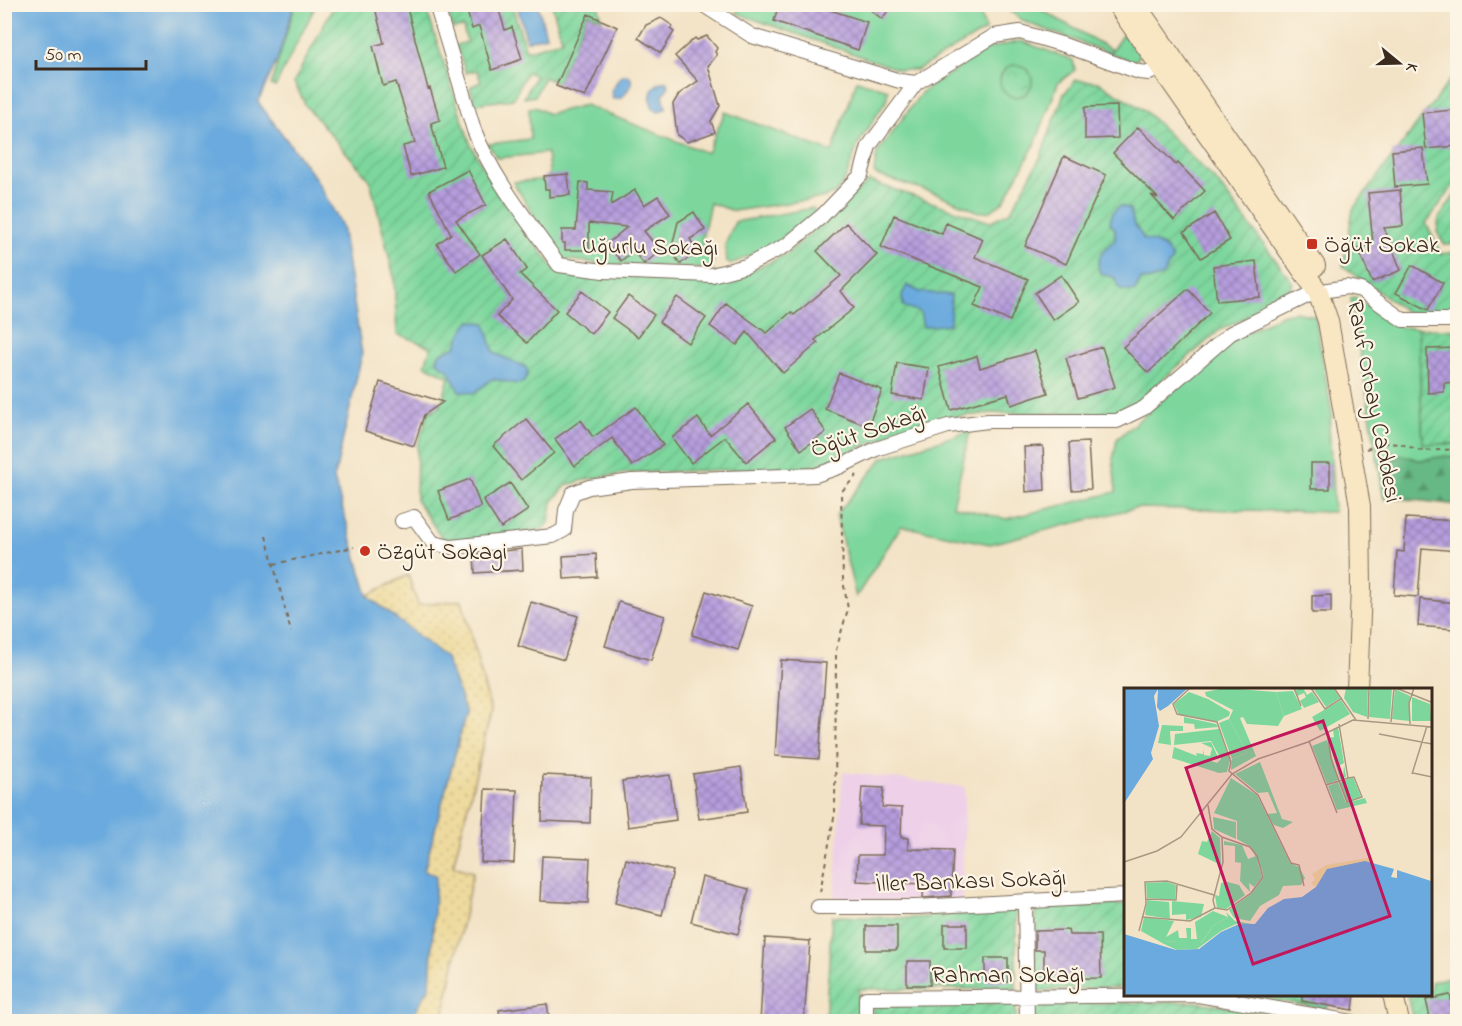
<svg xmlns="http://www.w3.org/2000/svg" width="1462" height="1026" viewBox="0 0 1462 1026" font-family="'Indie Flower',sans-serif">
  <defs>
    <pattern id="forest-firs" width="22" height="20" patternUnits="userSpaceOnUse" patternTransform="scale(1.5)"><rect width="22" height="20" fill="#66b884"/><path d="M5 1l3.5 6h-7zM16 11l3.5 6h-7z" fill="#55966b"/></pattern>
    <pattern id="sand-dots" width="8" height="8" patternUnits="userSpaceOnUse" patternTransform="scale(1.5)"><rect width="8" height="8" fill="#eeda9e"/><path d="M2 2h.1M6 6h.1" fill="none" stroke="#cdbb88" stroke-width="1.8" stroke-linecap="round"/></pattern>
    <pattern id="park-crowns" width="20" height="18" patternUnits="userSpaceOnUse" patternTransform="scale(1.5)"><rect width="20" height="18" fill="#7dd79d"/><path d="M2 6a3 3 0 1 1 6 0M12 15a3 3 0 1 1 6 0" fill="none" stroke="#6db987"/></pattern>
    <pattern id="garden-furrows" width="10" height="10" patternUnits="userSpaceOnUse" patternTransform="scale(1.5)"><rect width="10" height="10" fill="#7dd79d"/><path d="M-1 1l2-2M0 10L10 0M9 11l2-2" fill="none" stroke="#6db987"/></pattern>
    <pattern id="building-cross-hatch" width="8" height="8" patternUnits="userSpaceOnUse" patternTransform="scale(1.5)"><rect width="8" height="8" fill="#b69dde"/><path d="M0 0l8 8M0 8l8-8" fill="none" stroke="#9580b3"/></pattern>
  </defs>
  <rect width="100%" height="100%" fill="#fcf5e5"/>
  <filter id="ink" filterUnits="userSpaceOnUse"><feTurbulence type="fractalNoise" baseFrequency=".0167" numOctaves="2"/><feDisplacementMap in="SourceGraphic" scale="12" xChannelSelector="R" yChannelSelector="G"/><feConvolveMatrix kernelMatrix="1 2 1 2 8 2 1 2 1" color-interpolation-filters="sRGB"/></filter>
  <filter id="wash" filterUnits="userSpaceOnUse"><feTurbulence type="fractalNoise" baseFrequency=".008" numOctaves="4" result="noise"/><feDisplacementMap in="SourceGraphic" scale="24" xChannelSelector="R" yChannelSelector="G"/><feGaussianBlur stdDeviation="1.35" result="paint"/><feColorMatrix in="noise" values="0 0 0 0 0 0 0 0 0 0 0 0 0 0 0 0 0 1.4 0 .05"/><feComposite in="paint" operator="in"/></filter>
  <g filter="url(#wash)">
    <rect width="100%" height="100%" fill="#f3e3c6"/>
    <path fill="#eed0e8" d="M843,772L965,787L962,901H834Z"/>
    <path fill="#7dd79d" stroke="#5c805e" stroke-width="1.5" d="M744,4L977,5L986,30L917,70H900L736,13Z
      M295,5H316L275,87L271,85Z
      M1002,5H1033L1112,50L1110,53L1025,22Z
      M1021,41L1073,60L1075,70L1058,83L1036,142L1004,201L991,211L979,212L938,194L876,175L874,172L877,153L922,92L987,49Z
      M857,80L888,90L886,101L858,144L846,178L836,193L821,198L734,211L710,203L701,243L714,248L712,269L603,264L561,259L513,182L550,179L547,153L497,158L488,144L530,139L529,108L535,107L549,114L585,105L707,153L725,112L832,152Z
      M813,208L816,213L779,241L732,264L727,262L725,245L735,222Z
      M1355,297L1399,327L1418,328L1423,443L1457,444V494L1384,499L1351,298Z
      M1294,312L1315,316L1332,414L1329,427L1334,512L1135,508L990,544L901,526L856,597L836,515L883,458L970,431L953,506L1006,519L1116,492L1113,459L1117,439L1231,341L1281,315Z"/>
    <path fill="url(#forest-firs)" stroke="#507151" stroke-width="1.5" d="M1392,452L1419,460L1446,456L1457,458V505L1397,498L1386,485L1382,462Z"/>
    <path fill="url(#sand-dots)" stroke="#94825e" stroke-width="1.5" d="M408,575L418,605L462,600L491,712L453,866L473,872L442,1021H389L351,604Z"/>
    <path fill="url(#park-crowns)" stroke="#5c805e" stroke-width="1.5" d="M1123,34L1140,53L1138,59L1131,61L1110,53Z
      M1000 81a16 16 0 1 1 32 0a16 16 0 1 1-32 0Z"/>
    <path fill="url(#garden-furrows)" stroke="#5c805e" stroke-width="1.5" d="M334,5H425L470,143L496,191L556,271L602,276L749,272L787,254L869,181L990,222L1011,211L1040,158L1064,94L1076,80L1098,82L1144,110L1217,182L1293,283L1285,299L1220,330L1134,404L1116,414L994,413L951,417L911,427L813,467L627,473L588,479L567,485L552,502L549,523L541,530L452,542L442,538L416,500L417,447L428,413L441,406L449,377L425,365L431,347L397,334L394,277L370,180L306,106L294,82Z
      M446,5H512L526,51L562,40L552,5H598L602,19L588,13L574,45L588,51L584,59L570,54L557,83L544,77L535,96L524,98L535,76L527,72L513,99L475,104L470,87L481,82L477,70L466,73L456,45L467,42L463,27L453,29Z
      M1457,71V181L1426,223L1441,254L1457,252V315L1412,316L1343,266L1353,209Z
      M1457,192V244L1445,245L1437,232L1439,218Z
      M1418,328L1457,330V444H1423Z
      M1126,904V987L1035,991V908Z
      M1016,909V989H859L857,1021L825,1022L832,916L913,918Z
      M1457,975V1021H1413L1407,995L1430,994L1431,982Z
      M1244,995H1329L1326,1009Z
      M1197,1002L1320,1021L1126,1022V1019L1034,1021V1004Z
      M1016,1003V1021L872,1022L873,1005Z"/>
    <path fill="#6baade" stroke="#536a7e" stroke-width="1.5" d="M5,4L294,5L278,58L258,102L316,179L342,226L362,354L334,479L368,596L446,658L466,713L424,871L436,875L430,986L410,1021H5Z
      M517,5H538L546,36L527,41Z
      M626,75L630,76L632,84L622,98L613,99L611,91L620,77Z
      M661,82H667L669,86L663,95L666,108L658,112L653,108C648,97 651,88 661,82Z
      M1120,206L1130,209L1134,224L1144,239C1157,243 1168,245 1172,260L1162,276L1151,280L1141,279L1135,291H1124L1118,287L1115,278L1100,273C1094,257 1104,249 1115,240V229L1110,223C1111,215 1113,210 1120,206Z
      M907,285L920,292L951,295L950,324L923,327L920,312L903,306L902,295Z
      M470,321L485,323L494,353L526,367L528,373L524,382L518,384L492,379L474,393L459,391L448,370L437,362L439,354L456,346L464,328Z"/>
    <g id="blocks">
      <path fill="url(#building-cross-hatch)" d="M374,4H406L428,89L430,88L440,120L431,123L443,167L411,176L403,146L415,143L396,82L383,86L373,46L384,43Z
        M465,4L498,7L505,30L512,27L522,59L492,70L479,26L472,29Z
        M779,4H812L867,22L858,50L774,21Z
        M863,4H893L882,19Z
        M588,14L617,27L585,97L556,86Z
        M661,18L673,26L670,29L674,32L661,53L638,38L646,25Z
        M707,36L717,48L715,52L717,55L708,66L720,106L711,121L715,132L687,142L677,135L673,104L679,94L698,81L675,56L695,38L697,40Z
        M1117,106L1118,138L1085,139V107Z
        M1453,110L1457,146L1426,149L1422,113Z
        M1138,127L1176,165L1178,163L1205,191L1174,220L1151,195L1158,198L1113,153Z
        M1423,148L1427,184L1395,187L1392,151Z
        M1064,156L1106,175L1066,264L1025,246Z
        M468,170L486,205L456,220L480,254L456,271L437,244L451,234L429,191Z
        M568,174L570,195L549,197V189H545L544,176Z
        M580,182L588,183V190L613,192L611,205L635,190L644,205L658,196L670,214L644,231L660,251L644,264L633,251L621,261L607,244L627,227L589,223V250H565V243H562V230H576Z
        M1400,190L1403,226L1384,228L1401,270L1372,282L1358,249L1373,243L1368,193Z
        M694,212L705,230L690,239L698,252L680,264L671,250L678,222Z
        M1214,213L1230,240L1201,258L1184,232Z
        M894,215L942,234L946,223L983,239L975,257L1028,279L1010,321L974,306L983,287L881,247Z
        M846,223L877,255L841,291L854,308L815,340L818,343L783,373L747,332L737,345L710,326L726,303L767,333L791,312L794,315L841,276L817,251Z
        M507,239L527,269L520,274L557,310L527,343L497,316L512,300L482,255Z
        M1256,261L1260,297L1217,301L1213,266Z
        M1412,265L1443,283L1428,310L1396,293Z
        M1061,275L1079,302L1053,320L1035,293Z
        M1188,289L1210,313L1148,373L1123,347Z
        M582,291L608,312L591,334L565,312Z
        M628,296L654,315L638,337L612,318Z
        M677,297L706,318L688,343L659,322Z
        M1102,347L1115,387L1078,398L1066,358Z
        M1457,348L1458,382L1444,383V392L1428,393L1427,349Z
        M1035,351L1048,393L1011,405L1008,394L951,410L939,367L977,356L980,368Z
        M897,363L929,368L924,400L892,395Z
        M839,373L882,390L868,426L825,409Z
        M380,382L443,402L424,415L414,446L365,431Z
        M748,404L776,438L746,462L725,437L691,463L672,438L698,418L710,435Z
        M636,407L663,445L632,466L612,438L575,466L555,439L581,420L593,437Z
        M810,409L826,432L801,450L785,427Z
        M526,419L554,453L521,480L493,446Z
        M1088,442L1091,489L1072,490L1069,443Z
        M1043,446L1045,490L1026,492L1024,447Z
        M1311,463H1330V489H1311Z
        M470,479L481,507L449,520L438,491Z
        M510,483L528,510L501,528L483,500Z
        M1406,518L1458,521V551L1422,548L1418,597L1394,595L1397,551L1404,552Z
        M522,549L523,570L475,573L474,554Z
        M596,554L597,577L564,579L563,556Z
        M706,591L752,606L738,650L692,635Z
        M1331,595V613H1312V596Z
        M1420,599L1456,603L1453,629L1418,626Z
        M531,602L578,616L564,660L518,646Z
        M619,602L665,616L651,660L605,646Z
        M781,660L826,663L819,759L775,756Z
        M741,767L747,812L699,819L693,774Z
        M543,775L591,777L590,823L542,821Z
        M670,775L676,820L628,827L622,781Z
        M862,787L884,788L882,807L902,808L901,837L908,838V849L953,850L951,896L923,898L924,884L857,881L858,855H883L884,826L859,825Z
        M485,789L517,790L514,863L481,862Z
        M542,856L590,858L588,903L540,901Z
        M626,859L673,871L662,915L615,903Z
        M702,877L749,889L738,934L691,922Z
        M944,924H967V948H944Z
        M866,926H897V950H866Z
        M1068,930L1069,935H1100L1101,978L1044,979V950H1035V931Z
        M765,938L810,941L804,1022H760Z
        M985,958H1008V982H985Z
        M907,961H930V985H907Z
        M1302,994H1355L1353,1010L1302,1001Z
        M1450,995L1456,1022H1431L1426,1000Z
        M547,1004L550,1022H501L499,1010Z"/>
    </g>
  </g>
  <g filter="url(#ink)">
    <use href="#blocks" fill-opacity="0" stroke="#7b6b59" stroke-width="1.5"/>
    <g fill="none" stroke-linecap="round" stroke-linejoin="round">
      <g stroke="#7b6b59" stroke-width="16">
        <path id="street" d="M436,4L474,130C493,179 529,222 559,265L603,271L712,275L746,266L787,245L822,216L861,175L869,146L916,83L994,36L1020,32L1064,45L1139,72L1149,73L1169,65
          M702,4L752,36L900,81L916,83
          M402,521L414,517L433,543L451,547L553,536L564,530L566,510L573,493L589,487L632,481L816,475L839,467L876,449L948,426L988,421H1117L1144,408L1231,333L1307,296L1328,290L1347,287L1361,290L1403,320H1458
          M1025,902L1027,1022
          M818,907H916L1126,896
          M866,1022V998L1198,995L1352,1022"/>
      </g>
      <g stroke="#7b6b59" stroke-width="22">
        <path id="secondary" d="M1117,4L1318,292L1328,321L1360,506L1361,589L1357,690
          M1135,4L1315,266
          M1393,994L1399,1022"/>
      </g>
      <path stroke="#7b6b59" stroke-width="2" stroke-dasharray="4.5 4.5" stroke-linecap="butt" d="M1457,188H1458
        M1366,449L1385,443L1401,444L1422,451L1458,449
        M266,536L291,632
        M274,564L354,547
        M820,892L835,812L836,650L848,609L843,580L841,492L857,475"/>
      <use href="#street" stroke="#fff" stroke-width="14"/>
      <use href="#secondary" stroke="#f9e7c3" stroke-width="20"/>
    </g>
  </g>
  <g fill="#c8321e" stroke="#fcf5e5" stroke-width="2">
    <rect x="1306" y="238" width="12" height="12" rx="3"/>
    <circle cx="365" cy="551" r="6"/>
  </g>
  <g text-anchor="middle" stroke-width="4.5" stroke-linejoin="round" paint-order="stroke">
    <g font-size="24" fill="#3b2a1e" stroke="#fcf5e5" text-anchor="start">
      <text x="1324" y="252">Öğüt Sokak</text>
      <text x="377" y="559">Özgüt Sokagi</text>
    </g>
    <g font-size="24" fill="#3b2a1e" stroke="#fcf5e5">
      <text transform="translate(650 246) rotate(1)" y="8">Uğurlu Sokağı</text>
      <text transform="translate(1375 401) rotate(79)" y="8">Rauf Orbay Caddesi</text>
      <text transform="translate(868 430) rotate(-19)" y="8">Öğüt Sokağı</text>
      <text transform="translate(971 880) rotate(-2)" y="8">İller Bankası Sokağı</text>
      <text x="1008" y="982">Rahman Sokağı</text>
    </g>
  </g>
  <g transform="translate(1124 688)">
    <rect width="308" height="308" fill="#f3e3c6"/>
    <path d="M101,0L152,4L160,28L154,38L123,36L119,29L116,30L132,68L107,82L108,71L123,65L105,31L109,22L82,8L81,4ZM38,37L59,38V43H46L47,57L34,55ZM136,74L158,131L169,134L159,140L150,137L142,126L153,125L144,104L134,105L111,86ZM89,129L112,134V151L90,141ZM88,143L96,150L97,177L74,166L78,153L83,154ZM100,153L118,157L124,171L132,168L138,189L130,199L125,195L126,204L116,193L117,175L111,174V158L100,157ZM43,194L52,197L51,212L23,210L22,195ZM102,224L111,233L128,236H112L97,243L73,261L53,262L40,256V253L77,255L89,238L104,229Z" fill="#7dd79d"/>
    <path d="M249,169L248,177L194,201L187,195L191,192L188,186L202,177Z" fill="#eeda9e"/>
    <path d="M179,0L183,7L188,4L195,14L180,20L176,13L182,9L180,5L173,8L171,2ZM189,0H209L216,10L202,19ZM222,0H244L243,29L229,24L220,10ZM246,0H268L266,31L245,29ZM271,1L286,8L285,33L268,31ZM169,3L178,21L160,28L152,4ZM65,4L84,11L106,24L105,28L92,34L55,27L50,16ZM288,9L306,16L307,33H288ZM217,12L226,26L196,43L188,29ZM60,29L92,36L94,39L71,41L70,36L60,35ZM105,31L123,65L108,71L95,35ZM214,39L220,75L213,79L219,89L220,77L222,89L216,91L204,50L210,49L209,41ZM95,41L106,73L103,84L95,85L48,70L50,59L73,68L72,65L79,66V61L80,67L86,68L88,60L77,55L87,54L95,71L84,72L93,75L97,71L87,53L50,57L51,46ZM203,52L214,92L203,96L188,58ZM229,89L237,109L223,113L216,94ZM107,90L133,107L166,175L175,179L181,190L177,197L159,198L155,207L136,218L126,233L110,230L105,222L127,206L140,189L138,182L127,159L113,151V133L90,125ZM214,94L222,115L241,110L243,115L213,122L204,98ZM104,194L115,197L121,207L102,221L93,220L91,207L95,208L97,195ZM23,212L45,214L46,231L21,227ZM48,213L80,216L77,229L62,232V226L48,227ZM89,223L104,229L89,238L76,256L41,253L40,256L17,243L20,229L50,233L42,249L54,242L55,250H63L62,240H67V251H73L71,234Z" fill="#7dd79d"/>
    <path d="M0,0H34V1L30,8L35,38L27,65L29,71L1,114ZM64,0L44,18L36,23L33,19L34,1ZM241,173L270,181L267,189L273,190V182L307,193V307H0V246L52,262L75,261L97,244L115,236H131L144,220L160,211L178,209L192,199L203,181Z" fill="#6baade"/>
    <path fill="none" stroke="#a99983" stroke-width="1.5" d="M66,0L49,16L53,26L93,34L107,74L105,83L134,107L167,175L175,177L180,198M170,0L177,18M187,0L201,21L218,10M210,0L232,32M272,0L307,14M244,31L245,0M267,34L270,0M215,36L224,90M286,36L285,15L290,0M255,46L308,56M185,53L213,125M289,85L308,89M288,86L303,38M202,97L215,93L224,90L230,89L238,109L223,114L215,93L207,70L203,43M84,117L88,141L98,149L126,159L133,168L139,189L127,205L103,222L91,220M0,174L33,163L57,149L108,86L134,71L184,54L229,32L308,39M22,211L52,212L53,197M19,229L66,233L91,220L89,212L99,174L98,149M15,243L22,216L21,194L43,193L90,207"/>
    <path fill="#c2185b" fill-opacity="0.15" stroke="#c2185b" stroke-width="3" d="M199,33L266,228L129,276L62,80Z"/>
    <rect width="308" height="308" fill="none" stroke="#3b2a1e" stroke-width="3"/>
  </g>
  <rect width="1462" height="1026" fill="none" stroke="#fcf5e5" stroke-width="24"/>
  <g transform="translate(1399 63) rotate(109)" stroke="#fcf5e5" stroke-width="4.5" paint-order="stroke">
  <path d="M0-4.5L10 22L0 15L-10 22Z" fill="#3b2a1e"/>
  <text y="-9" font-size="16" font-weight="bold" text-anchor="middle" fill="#3b2a1e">K</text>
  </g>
  <path d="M36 60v9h110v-9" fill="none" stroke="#3b2a1e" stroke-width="3"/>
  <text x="45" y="60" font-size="18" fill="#3b2a1e" stroke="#fcf5e5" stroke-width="4.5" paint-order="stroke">50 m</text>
</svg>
